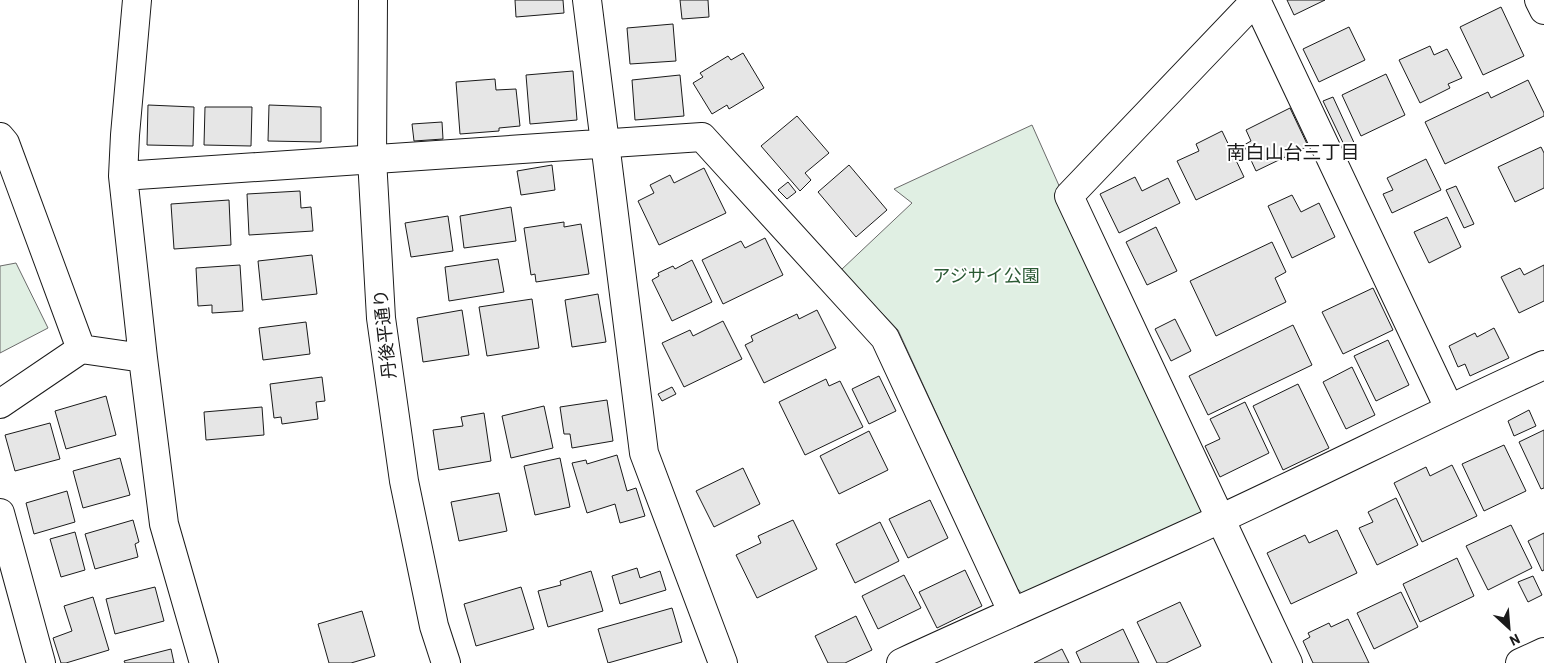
<svg xmlns="http://www.w3.org/2000/svg" width="1544" height="663" viewBox="0 0 1544 663" font-family="Barlow,'Noto Sans JP',sans-serif">
  <rect width="100%" height="100%" fill="#fff"/>
  <path fill="#e0efe3" stroke="#6a6a6a" d="M1032,125L1205,513L1025,597L1016,587L898,330L841,270L912,203L894,189Z
    M16,263L48,328L0,353V266Z"/>
  <path fill="#e6e6e6" stroke="#1a1a1a" d="M515,0H563L564,13L516,17Z
    M680,0H708L709,17L682,19Z
    M1287,0H1325L1294,15Z
    M1501,7L1524,56L1483,75L1460,27Z
    M673,24L676,61L630,64L627,28Z
    M1349,27L1365,60L1319,82L1303,49Z
    M1430,46L1434,55L1447,49L1462,78L1448,84L1450,88L1420,103L1399,60Z
    M743,53L764,88L729,109L727,105L712,114L693,83L703,77L700,73L728,56L731,60Z
    M573,71L577,120L530,124L526,75Z
    M1386,74L1405,115L1361,136L1342,95Z
    M680,75L684,116L635,120L632,80Z
    M495,79L496,90L516,89L520,126L499,128V131L460,134L456,82Z
    M1528,80L1544,113V116L1445,164L1425,122L1488,92L1491,98Z
    M1333,97L1356,147L1347,151L1323,101Z
    M148,105L194,107L193,146L147,145Z
    M269,105L321,107V142L268,141Z
    M205,107H252L251,146L204,145Z
    M1290,108L1308,146L1256,171L1244,145L1251,141L1246,130Z
    M797,116L829,153L805,173L811,180L800,191L761,146Z
    M442,122L443,139L414,141L412,124Z
    M1222,131L1244,177L1196,200L1177,161L1199,151L1196,144Z
    M1541,147L1544,153V188L1515,202L1498,167Z
    M1426,159L1441,190L1392,213L1383,194L1393,190L1387,178Z
    M552,165L555,190L521,195L517,171Z
    M849,165L887,210L856,237L818,192Z
    M704,168L726,213L659,245L638,201L654,193L650,185L670,175L674,183Z
    M1135,177L1142,191L1168,178L1180,203L1119,233L1100,194Z
    M788,182L796,192L787,199L778,190Z
    M1456,186L1474,224L1464,228L1446,190Z
    M300,191L301,208L311,207L313,231L249,235L247,194Z
    M1292,195L1301,212L1319,203L1335,237L1292,258L1268,206Z
    M229,200L231,245L174,249L171,204Z
    M511,207L516,241L464,248L460,216Z
    M448,216L453,251L411,257L405,223Z
    M1447,217L1461,247L1429,263L1414,232Z
    M564,222V227L581,224L589,274L536,282L535,274L531,275L524,228Z
    M1156,227L1177,271L1147,285L1126,242Z
    M765,238L783,275L723,304L702,260L741,241L745,248Z
    M1272,242L1286,272L1275,278L1286,302L1216,336L1190,281Z
    M312,255L317,294L262,300L258,261Z
    M498,259L504,292L449,301L445,267Z
    M692,260L712,302L672,321L652,280L659,276L658,273L673,266L675,269Z
    M240,265L243,311L212,313V305L198,306L196,268Z
    M1544,265V301L1519,313L1501,277L1520,268L1524,275Z
    M1373,288L1393,330L1343,354L1322,312Z
    M598,294L606,342L572,347L565,300Z
    M532,299L539,348L487,356L479,307Z
    M462,310L469,355L423,362L417,318Z
    M817,310L836,348L764,383L745,345L753,341L751,336L797,314L799,319Z
    M1175,319L1191,351L1171,361L1155,329Z
    M723,321L742,359L684,387L662,343L690,330L693,336Z
    M306,322L310,354L263,360L259,328Z
    M1293,325L1312,365L1208,415L1189,376Z
    M1494,328L1509,358L1470,376L1465,364L1458,367L1449,346L1475,333L1477,337Z
    M1388,340L1409,385L1376,401L1354,356Z
    M1352,367L1375,415L1346,429L1323,382Z
    M879,376L896,411L869,424L852,389Z
    M322,377L325,401L316,402L318,419L282,424L281,417L274,418L270,384Z
    M826,379L829,386L840,381L863,427L805,455L779,402Z
    M1298,384L1329,448L1283,470L1253,406Z
    M672,387L676,394L662,401L658,394Z
    M106,396L116,435L66,449L55,411Z
    M607,400L613,441L572,448L570,434H564L560,407Z
    M1245,402L1269,453L1220,477L1205,446L1220,439L1210,419Z
    M544,406L553,448L511,458L502,416Z
    M262,407L264,435L206,440L204,412Z
    M1529,410L1536,426L1514,436L1508,421Z
    M484,413L491,461L439,470L433,430L463,426L461,417Z
    M50,423L60,459L15,471L5,435Z
    M1544,430V488L1541,489L1519,442Z
    M869,431L888,470L839,494L820,456Z
    M1504,445L1526,491L1484,511L1462,464Z
    M617,455L627,491L636,488L645,516L620,523L615,504L587,513L572,463L586,460L587,464Z
    M120,458L130,495L83,508L73,471Z
    M560,458L570,507L535,515L524,466Z
    M1452,465L1477,516L1422,542L1394,483L1426,467L1430,476Z
    M743,468L760,504L714,527L696,491Z
    M67,491L75,522L34,534L26,503Z
    M499,493L507,531L459,541L451,502Z
    M1396,498L1418,545L1377,565L1359,528L1373,522L1368,512Z
    M930,500L948,538L908,558L889,519Z
    M133,520L139,542L135,544L138,557L95,569L85,534Z
    M793,520L817,569L757,598L736,555L761,543L758,536Z
    M880,522L899,561L855,583L836,544Z
    M1511,525L1532,568L1488,590L1466,546Z
    M1337,530L1357,573L1291,604L1267,553L1305,535L1309,543Z
    M75,532L85,570L61,577L50,539Z
    M1544,533V570L1542,571L1528,541Z
    M1457,558L1474,596L1420,622L1403,584Z
    M637,568L640,578L660,571L666,590L620,604L612,576Z
    M965,570L982,606L937,628L919,592Z
    M591,571L603,611L548,627L538,591L561,585L560,581Z
    M904,575L921,608L878,629L862,596Z
    M1533,576L1542,595L1528,602L1518,582Z
    M155,587L164,621L115,634L106,599Z
    M521,587L534,629L476,646L464,604Z
    M1401,592L1418,627L1374,649L1357,613Z
    M93,597L109,650L66,663H61L53,638L72,631L64,606Z
    M1180,602L1201,646L1166,663H1157L1137,622Z
    M672,608L682,642L608,663L598,629Z
    M362,611L375,656L351,663H329L318,624Z
    M856,616L872,650L845,663H828L815,636Z
    M1348,619L1369,663H1313L1303,641L1310,637L1308,633L1329,623L1331,627Z
    M1123,629L1139,663H1081L1076,652Z
    M171,649L174,663H125L124,661Z
    M1062,649L1069,663H1034Z"/>
  <g fill="none" stroke-linecap="round" stroke-linejoin="round">
    <g stroke="#1a1a1a" stroke-width="30">
      <path id="street" d="M137,0L125,135L123,176L143,358L164,524L204,663
        M587,0L644,453L723,663
        M1539,0L1544,10
        M0,137L5,143L81,349L143,358
        M123,176L702,137L885,338L1012,611
        M0,404L81,349
        M0,513L41,663
        M901,663C994,620 1089,579 1183,536C1304,481 1423,420 1544,365
        M1288,663L1069,196L1256,0L1449,408"/>
    </g>
    <g stroke="#1a1a1a" stroke-width="30">
      <path id="secondary" d="M373,0L372,159L381,318L404,481L434,626L446,663
        M1520,663L1544,652"/>
    </g>
    <use href="#street" stroke="#fff" stroke-width="28"/>
    <use href="#secondary" stroke="#fff" stroke-width="28"/>
  </g>
  <g text-anchor="middle" stroke-width="4" stroke-linejoin="round" paint-order="stroke">
    <g font-size="18" fill="#2b5a34" stroke="#fff">
      <text x="986" y="282">アジサイ公園</text>
    </g>
    <g font-size="18" fill="#1a1a1a" stroke="#fff">
      <text transform="translate(385 334) rotate(-96)" y="6">丹後平通り</text>
    </g>
    <g font-size="19" fill="#1a1a1a" stroke="#fff">
      <text x="1293" y="159">南白山台三丁目</text>
    </g>
  </g>
  <g transform="translate(1509 628) rotate(154)" stroke="#ffffff" stroke-width="4" paint-order="stroke">
  <path d="M0-4L9 19L0 12L-9 19Z" fill="#1a1a1a"/>
  <text y="-8" font-size="14" font-weight="bold" text-anchor="middle" fill="#1a1a1a">N</text>
  </g>
</svg>
